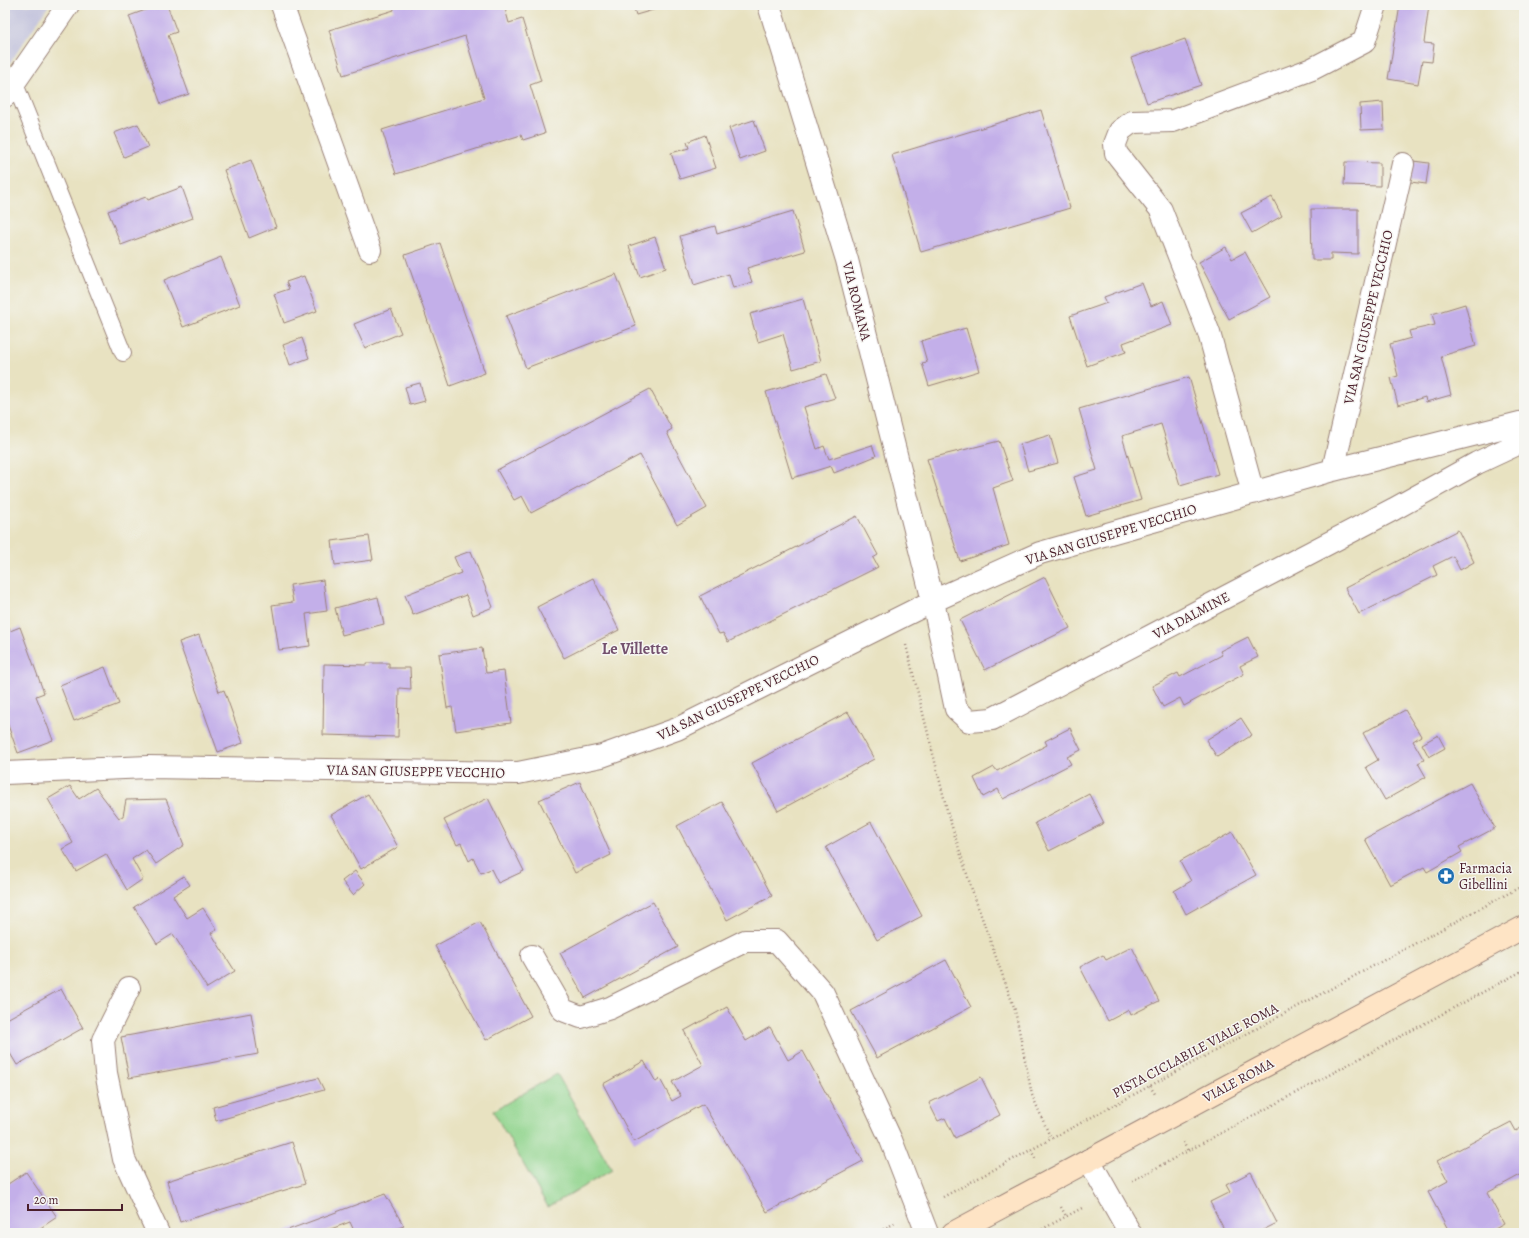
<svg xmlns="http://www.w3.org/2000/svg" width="1529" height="1238" viewBox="0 0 1529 1238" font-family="Alegreya,serif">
  <rect width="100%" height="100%" fill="#f6f6f2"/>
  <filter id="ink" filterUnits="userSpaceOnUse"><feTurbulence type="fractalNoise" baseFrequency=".025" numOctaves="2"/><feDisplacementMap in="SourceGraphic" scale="8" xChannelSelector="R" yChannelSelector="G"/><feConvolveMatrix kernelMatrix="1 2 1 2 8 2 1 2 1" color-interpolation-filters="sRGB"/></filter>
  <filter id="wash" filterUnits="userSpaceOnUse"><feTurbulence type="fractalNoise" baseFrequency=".012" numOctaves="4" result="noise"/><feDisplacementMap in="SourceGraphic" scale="16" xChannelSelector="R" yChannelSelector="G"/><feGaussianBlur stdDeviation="0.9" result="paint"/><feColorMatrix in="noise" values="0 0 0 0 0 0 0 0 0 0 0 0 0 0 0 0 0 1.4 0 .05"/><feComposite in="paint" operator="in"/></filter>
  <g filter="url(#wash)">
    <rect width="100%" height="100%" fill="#e8e2c1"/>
    <path fill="#c2c2dc" d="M5,5H49L5,70Z"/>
    <path fill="#91d48d" stroke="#6e7a5c" d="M557,1074L612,1170L548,1207L493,1111Z"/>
    <g id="blocks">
      <path fill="#c3afe9" d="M159,5H167L177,32L168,35L189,94L161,104L129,16Z
        M393,5H504L509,23L522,19L541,81L530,85L545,133L523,140L521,135L396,174L382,130L484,98L465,36L343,75L329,30L394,10Z
        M633,5H670L636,15Z
        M1400,5H1429L1424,43L1434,44L1432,62L1422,61L1418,84L1388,79Z
        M1185,39L1201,85L1147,103L1131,58Z
        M1383,102L1384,129L1361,130L1360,104Z
        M1041,110L1070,208L921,252L892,155Z
        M754,120L765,151L740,160L729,128Z
        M138,124L148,147L124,157L114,133Z
        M705,135L716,168L680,179L671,153L689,148L687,142Z
        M251,160L276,227L249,238L224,170Z
        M1405,160L1429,163L1426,184L1403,181Z
        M1345,162L1380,163V186L1344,185Z
        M182,187L193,218L121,245L108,211L146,197L148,200Z
        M1272,197L1282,216L1252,233L1241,213Z
        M1311,209H1358V254L1331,253V260H1312Z
        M793,211L805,251L747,268L752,282L733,288L729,274L694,285L680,236L715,226L717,234Z
        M655,237L666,268L640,277L629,246Z
        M440,243L485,373L450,386L405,255Z
        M1226,247L1232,259L1245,252L1270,297L1229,319L1199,262Z
        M221,257L240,305L183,327L164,280Z
        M616,274L636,326L526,368L506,316Z
        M304,276L317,311L284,323L274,294L289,289L286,282Z
        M1142,283L1151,306L1163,301L1172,325L1123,343L1126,352L1087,366L1070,316L1107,303L1104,297Z
        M803,299L821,361L793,369L783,334L758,342L750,314Z
        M1465,304L1476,346L1441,356L1451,395L1426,402L1425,397L1398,405L1391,378L1398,376L1390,344L1411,338L1409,331L1435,325L1432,314Z
        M391,309L401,333L365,348L354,324Z
        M966,328L979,371L929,386L922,363L927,362L921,341Z
        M302,338L309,358L290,365L283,345Z
        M826,374L835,398L804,407L817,449L824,446L829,459L872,445L876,456L834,473L831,466L792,478L766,392Z
        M1189,377L1218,474L1180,485L1161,424L1122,436L1141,500L1086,516L1074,477L1097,470L1079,409Z
        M420,383L425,401L410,405L405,387Z
        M650,389L672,429L667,432L670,439L707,508L677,525L640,455L531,513L522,496L514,500L497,470Z
        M1050,435L1058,463L1028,471L1020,444Z
        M999,441L1013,481L993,488L1009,545L960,561L927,459Z
        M857,516L878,555L873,558L878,567L728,642L723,633L719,634L700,596Z
        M1458,530L1474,562L1460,570L1453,556L1433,566L1437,575L1359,614L1345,588Z
        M369,536L373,560L335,565L332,541Z
        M471,551L493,607L473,615L466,595L413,615L405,595L461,573L454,557Z
        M1045,577L1070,628L985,670L960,620Z
        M593,578L619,630L564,658L537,607Z
        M323,580L327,611L306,614L310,646L279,650L272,605L293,602L290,585Z
        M378,597L384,624L342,635L335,608Z
        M5,619L10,631L20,627L44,693L36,696L53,740L18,753L5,717Z
        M199,635L219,692L224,690L243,743L218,752L179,642Z
        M1248,637L1258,657L1240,666L1244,674L1184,706L1180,698L1163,707L1152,686L1178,673L1180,677L1222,655L1220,651Z
        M482,648L486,673L504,671L511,723L456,731L452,707L447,708L439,654Z
        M367,663H389V668H410L411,689L399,688L398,737L323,735L324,664L367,665Z
        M105,667L119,704L74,721L60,685Z
        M1405,710L1421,736L1413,741L1424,760L1418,763L1426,777L1385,800L1366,767L1378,760L1363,733Z
        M848,712L874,759L778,811L752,763Z
        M1241,718L1252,735L1217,757L1206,740Z
        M1070,728L1081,750L1067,757L1071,764L1003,799L998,789L983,797L974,778L994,767L997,771L1047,745L1045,741Z
        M1438,735L1445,748L1429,757L1422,744Z
        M580,782L611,855L575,873L539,800Z
        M1470,783L1495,828L1459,847L1462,852L1427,872L1424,867L1390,885L1365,839Z
        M70,786L79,799L96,788L119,818L123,816L126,800L166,799L184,845L156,864L146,850L132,859L143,879L127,890L106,854L76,871L62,849L73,843L48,799Z
        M368,794L398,847L361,869L331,815Z
        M1089,794L1104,823L1049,851L1035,823Z
        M488,798L524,871L498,883L491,869L481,873L473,858L469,861L461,843L457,845L444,820Z
        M722,802L772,896L727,920L677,826Z
        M871,822L922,916L877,940L826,847Z
        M1232,832L1256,875L1186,914L1174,891L1191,881L1180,861Z
        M355,871L365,884L353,895L342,881Z
        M184,876L190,885L173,896L187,918L203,908L217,930L211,933L235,971L207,988L173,934L157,944L134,907Z
        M653,902L678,947L585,998L560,953Z
        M480,922L531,1016L486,1040L435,946Z
        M1132,947L1159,1001L1131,1015L1129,1010L1108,1021L1080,967L1103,955L1106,960Z
        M946,960L971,1007L877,1058L851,1011Z
        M61,989L83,1028L17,1065L5,1045V1020Z
        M727,1007L746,1041L770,1027L788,1060L803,1051L863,1161L767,1212L703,1104L634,1142L603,1084L644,1061L656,1082L660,1079L672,1101L681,1096L672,1082L703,1065L684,1031Z
        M251,1013L258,1054L129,1078L121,1037Z
        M981,1077L1000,1115L955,1138L945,1118L938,1121L929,1103Z
        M318,1078L324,1090L216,1121L213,1107Z
        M1511,1122L1516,1131L1524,1126V1173L1487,1193L1504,1224L1488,1233H1450L1428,1192L1448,1181L1437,1161Z
        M292,1142L305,1184L180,1222L167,1181Z
        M26,1172L57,1217L33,1233H5V1186Z
        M1251,1172L1277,1223L1257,1233H1226L1210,1202L1230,1192L1226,1185Z
        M385,1194L404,1226L384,1233H355L350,1222L320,1233H286L285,1231Z"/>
    </g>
  </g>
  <g filter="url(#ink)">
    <use href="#blocks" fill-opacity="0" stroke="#998076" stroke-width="1"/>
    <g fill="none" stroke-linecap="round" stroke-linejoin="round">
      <g stroke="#998076" stroke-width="18">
        <path id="service" d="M15,84L123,353"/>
      </g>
      <g stroke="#998076" stroke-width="24">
        <path id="minor" d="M282,5L370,250
          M769,5L847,260L933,601L956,709L969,721L992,719L1394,509L1477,463L1524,441
          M5,96L68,5
          M1333,470L1403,164
          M1253,493L1209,333L1161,210L1116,153L1115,144L1120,131L1132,122L1173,121L1312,69L1364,42L1376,5
          M5,773L148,767L518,773L602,756L677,729L933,601L1040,553L1333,470L1524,422
          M532,956L563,1010L581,1017L610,1008L745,941H777L823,993L891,1140L927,1233
          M129,988L103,1040L106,1073L124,1159L158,1233
          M1089,1160L1130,1233"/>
      </g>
      <g stroke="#998076" stroke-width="24">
        <path id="secondary" d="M953,1233L1524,927"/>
      </g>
      <path stroke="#998076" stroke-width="2.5" stroke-dasharray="1 3" stroke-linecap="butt" d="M906,645L948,814L972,890L1015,1010L1032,1095L1051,1139
        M1150,1086L1155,1094
        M1183,1142L1188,1151
        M1031,1150L1035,1158
        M1132,1181L1524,970
        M943,1197L1524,885
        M1061,1207L1066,1216
        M876,1233L895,1223
        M1035,1233L1084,1207"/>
      <use href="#service" stroke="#fff" stroke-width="16"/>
      <use href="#minor" stroke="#fff" stroke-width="22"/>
      <use href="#secondary" stroke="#fee4c5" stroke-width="22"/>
    </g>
  </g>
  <defs>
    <g id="pharmacy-disc" transform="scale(0.9)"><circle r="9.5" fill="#1f6fb2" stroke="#f6f6f2"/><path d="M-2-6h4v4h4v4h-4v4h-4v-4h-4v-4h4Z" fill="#fff"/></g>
  </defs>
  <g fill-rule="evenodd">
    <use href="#pharmacy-disc" x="1446" y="876"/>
  </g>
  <g text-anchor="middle" stroke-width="3" stroke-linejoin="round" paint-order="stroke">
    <g font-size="14" fill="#4a1f2b" stroke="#f6f6f2">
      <text transform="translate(857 301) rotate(76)" y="5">VIA ROMANA</text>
      <text transform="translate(1368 317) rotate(-77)" y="5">VIA SAN GIUSEPPE VECCHIO</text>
      <text transform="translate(1111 534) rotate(-17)" y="5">VIA SAN GIUSEPPE VECCHIO</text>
      <text transform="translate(1191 615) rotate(-28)" y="5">VIA DALMINE</text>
      <text transform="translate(738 697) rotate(-26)" y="5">VIA SAN GIUSEPPE VECCHIO</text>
      <text transform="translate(416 771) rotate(1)" y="5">VIA SAN GIUSEPPE VECCHIO</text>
      <text transform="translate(1195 1050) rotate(-28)" y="5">PISTA CICLABILE VIALE ROMA</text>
      <text transform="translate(1238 1080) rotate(-28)" y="5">VIALE ROMA</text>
    </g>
    <g font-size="14" fill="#4a1f2b" stroke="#f6f6f2" text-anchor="start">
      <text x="1459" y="873">Farmacia<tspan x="1459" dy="16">Gibellini</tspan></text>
    </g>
    <g font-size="16" font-weight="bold" fill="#74516e" stroke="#f6f6f2">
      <text x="635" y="654">Le Villette</text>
    </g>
  </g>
  <rect width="1529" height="1238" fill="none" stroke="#f6f6f2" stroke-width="20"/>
  <path d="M28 1204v6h94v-6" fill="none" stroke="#4a1f2b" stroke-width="2"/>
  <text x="34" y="1204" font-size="12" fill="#4a1f2b" stroke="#f6f6f2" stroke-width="3" paint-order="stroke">20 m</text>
</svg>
